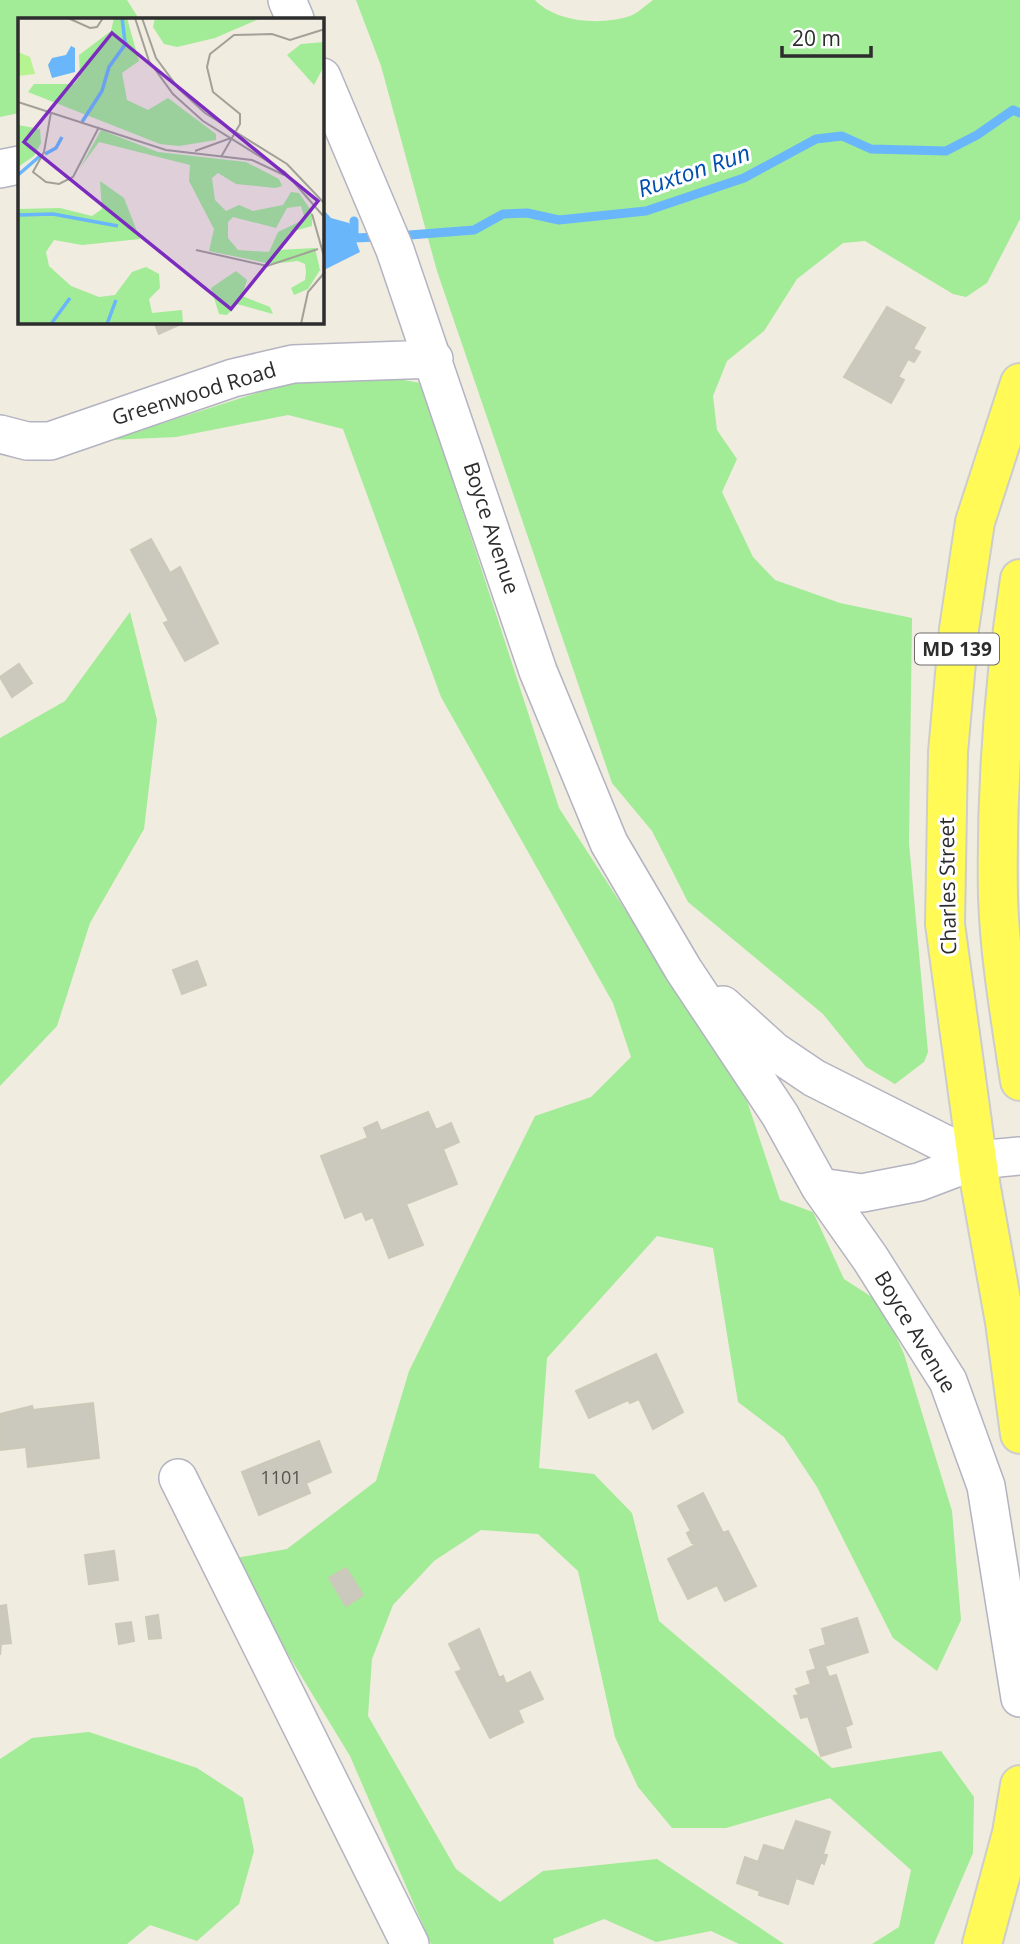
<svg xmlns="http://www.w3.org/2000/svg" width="1020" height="1944" viewBox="0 0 1020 1944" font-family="'Open Sans',sans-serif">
  <rect width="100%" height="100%" fill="#f0ecdf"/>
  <path fill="#a2eb97" d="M0,0H127L139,19H19V113L0,117Z
    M356,0H535C555,22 601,26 630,16C638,13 646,5 653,0H1020V219L987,283L966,297L953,294L865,241L843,243L797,279L764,331L727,361L713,396L717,430L737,459L722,492L753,557L775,580L840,603L912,618L909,843L928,1052L924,1062L895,1084L866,1067L823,1014L688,902L652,831L612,783L437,271L381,66Z
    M358,372L421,383L559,808L745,1095L780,1200L813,1212L844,1279L881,1303L904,1354L952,1511L961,1620L937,1671L893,1638L817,1487L784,1437L738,1402L713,1248L657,1236L547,1358L539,1468L594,1474L632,1513L659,1621L832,1768L941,1751L974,1797L973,1853L934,1944H872L899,1927L911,1870L830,1798L726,1828H672L638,1787L615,1737L578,1571L538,1534L481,1530L434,1561L393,1605L372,1659L368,1716L456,1869L500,1902L543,1871L657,1859L784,1944H739L711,1931L656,1942L604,1919L553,1939L554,1944H431L350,1756L230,1559L287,1549L376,1481L409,1371L535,1116L591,1097L631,1057L613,1003L441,697L343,429L288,415L176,437L110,440L279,386Z
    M130,612L157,720L144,829L90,923L57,1026L0,1086V738L65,701Z
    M89,1732L197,1768L243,1798L254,1851L239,1904L197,1941L150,1925L127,1944H0V1759L32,1738Z"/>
  <path fill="#69b6fb" d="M322,208L331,218L349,223L360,252L322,271Z"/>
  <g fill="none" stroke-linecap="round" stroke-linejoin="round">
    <path stroke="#69b6fb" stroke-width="9" d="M397,236L474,230L503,214L527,213L559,220L646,211L744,178L816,139L842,136L871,149L946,151L977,135L1013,110L1020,113
      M354,238V221
      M322,246L354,238L380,237"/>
  </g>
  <path fill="#cbc9bd" stroke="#ccc9b8" stroke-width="2" d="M887,307L925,328L913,349L920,352L914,362L908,359L898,377L904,380L891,403L844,377Z
    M154,322H185L159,334Z
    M151,539L170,573L180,567L218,643L185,661L164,623L169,621L131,550Z
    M19,664L32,683L12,697L0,677Z
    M197,961L206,985L182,994L173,970Z
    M428,1112L436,1130L451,1123L459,1142L443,1149L457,1184L406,1204L423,1245L389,1258L373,1217L366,1220L362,1211L345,1218L321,1156L368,1138L364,1128L377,1122L381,1131Z
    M656,1354L683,1412L653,1429L639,1399L630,1403L628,1400L589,1418L576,1391Z
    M93,1403L99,1458L28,1467L26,1447L0,1450V1414L32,1406L33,1410Z
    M319,1441L331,1472L306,1483L310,1493L259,1515L242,1472Z
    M703,1493L723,1533L728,1531L756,1586L725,1601L717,1585L688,1599L668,1559L697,1544L692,1543L687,1533L691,1531L678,1506Z
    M114,1551L118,1580L89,1584L85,1555Z
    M346,1568L363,1595L346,1606L329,1578Z
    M6,1605L11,1643L1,1644L0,1655V1606Z
    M158,1615L161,1638L149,1639L146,1617Z
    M857,1618L868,1652L825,1666L829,1677L836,1675L852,1724L845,1727L851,1747L821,1756L808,1716L801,1718L794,1696L799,1695L796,1689L811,1684L807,1672L816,1669L810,1650L826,1645L822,1629Z
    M131,1622L134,1641L119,1644L116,1624Z
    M479,1629L499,1678L503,1676L506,1684L530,1672L543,1699L518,1710L523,1722L490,1738L456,1672L462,1670L449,1644Z
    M796,1821L830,1832L823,1854L827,1855L824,1864L821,1862L813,1884L796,1878L788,1904L759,1895L760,1891L737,1883L745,1857L758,1862L764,1845L784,1851Z"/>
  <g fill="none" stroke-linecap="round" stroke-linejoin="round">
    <g stroke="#b3b3c2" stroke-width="40">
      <path id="minor" d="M287,0L295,19
        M322,77L395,250L538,671L609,843L683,969L780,1115L820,1187L870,1258L948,1381L986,1486L1020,1698
        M0,169L19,165
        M0,434L27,441H50L233,378L293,364L434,359
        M723,1005L774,1051L814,1078L977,1160
        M820,1187L862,1193L919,1182L977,1160L1020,1156
        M178,1478L410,1944"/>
    </g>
    <g stroke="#cdcdcd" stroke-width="42">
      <path id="major" d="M1020,383L975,522L959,629L948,752L945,924L981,1188L1005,1322L1020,1434
        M1020,579C1004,684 996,790 998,897C1000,958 1011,1020 1020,1081
        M982,1944L1012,1833L1020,1785"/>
    </g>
    <use href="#minor" stroke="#fff" stroke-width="37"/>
    <use href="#major" stroke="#fffa55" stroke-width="38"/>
  </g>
  <g text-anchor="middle" stroke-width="6" stroke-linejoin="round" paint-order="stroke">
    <g font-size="18" fill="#545451">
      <text x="281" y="1484">1101</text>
    </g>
    <rect fill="#fff" stroke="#6c6c6c" stroke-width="2" x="915" y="633.5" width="84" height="31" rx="5"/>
    <g font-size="19" font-weight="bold" fill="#2d2d2d">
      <text x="957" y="656">MD 139</text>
    </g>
    <g font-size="21" fill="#2d2d2d" stroke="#fff">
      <text transform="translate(194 394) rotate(-17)" y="7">Greenwood Road</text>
      <text transform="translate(491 528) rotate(72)" y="7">Boyce Avenue</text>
      <text transform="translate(948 886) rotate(-91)" y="7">Charles Street</text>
      <text transform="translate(915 1332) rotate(59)" y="7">Boyce Avenue</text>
    </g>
    <g font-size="23" font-style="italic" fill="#004faf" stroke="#fff">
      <text transform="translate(694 171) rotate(-19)" y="8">Ruxton Run</text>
    </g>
  </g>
  <g transform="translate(18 18)">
    <rect width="306" height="306" fill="#f0ecdf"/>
    <path d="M96,0H109L121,43L104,55L109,82L130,92L150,80L198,116V122L161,128L142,126L10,74L16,66H56L62,58L61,37L93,13ZM137,0H243L197,20L159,29L146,26L135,9ZM307,24L306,48L296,67L269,37L283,26ZM0,107L22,111L23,125L16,138L0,149ZM83,112L140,134L228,144L261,161L264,168L257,170L218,166L200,155L194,160L197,182L208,193L221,187L235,193L265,187L273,174L281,175L294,194V208L272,214L260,232L297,230L302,252L290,271L276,277L273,270L287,262L288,254L287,246L280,243L253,246L191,233L196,211L171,163L172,147L81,124L62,150ZM283,188L287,201L260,214L251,234L220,232L210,220V204L215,199L258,210L269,190ZM82,163L106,180L122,221L64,227L36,222L28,234L31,248L53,268L81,279L97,277L114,254L128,249L141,256L142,270L131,281L134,295L164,292L165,306H0V191L42,190L74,198L84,191ZM218,253L229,262L224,278L252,289L255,296L219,286L209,297L201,296L193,270Z" fill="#a2eb97" fill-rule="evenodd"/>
    <path d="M0,34L12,39L17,56L0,58Z" fill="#b6f391"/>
    <path d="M53,28L57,30V54L34,60L30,47L34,40L48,37Z" fill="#69b6fb"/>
    <path fill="none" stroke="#69b6fb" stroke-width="3.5" d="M104,0L107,24M64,104L84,73L91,49L109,24M27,136L38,130L44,119M0,157L22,138M0,197L35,196L100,208M33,306L52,280M89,306L98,282"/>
    <path fill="none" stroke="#a2a098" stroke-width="2" d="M50,0L72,10L79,9L85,0M117,0L131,43L155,76L185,103L267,154L307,200M124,0L138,40L161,71L187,95L269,146L307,186M0,84L148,132L234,142L266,157M33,94L26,134L15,154L28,164L41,166L55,159L81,109M177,133L213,120M203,139L222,106V96L195,74L189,49L192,36L216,17L254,16L272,22L307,11M294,196L307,242M178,232L249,248L300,231M283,306L290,274L307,254"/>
    <path fill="#7b2cbf" fill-opacity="0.15" stroke="#7b2cbf" stroke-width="3.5" d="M94,15L300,183L213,291L6,124Z"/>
    <rect width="306" height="306" fill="none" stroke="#2d2d2d" stroke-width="3.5"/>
  </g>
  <path d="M782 46v10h89v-10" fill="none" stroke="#2d2d2d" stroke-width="3.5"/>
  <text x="792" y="46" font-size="21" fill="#2d2d2d" stroke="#ffffff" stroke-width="5" paint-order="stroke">20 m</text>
</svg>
